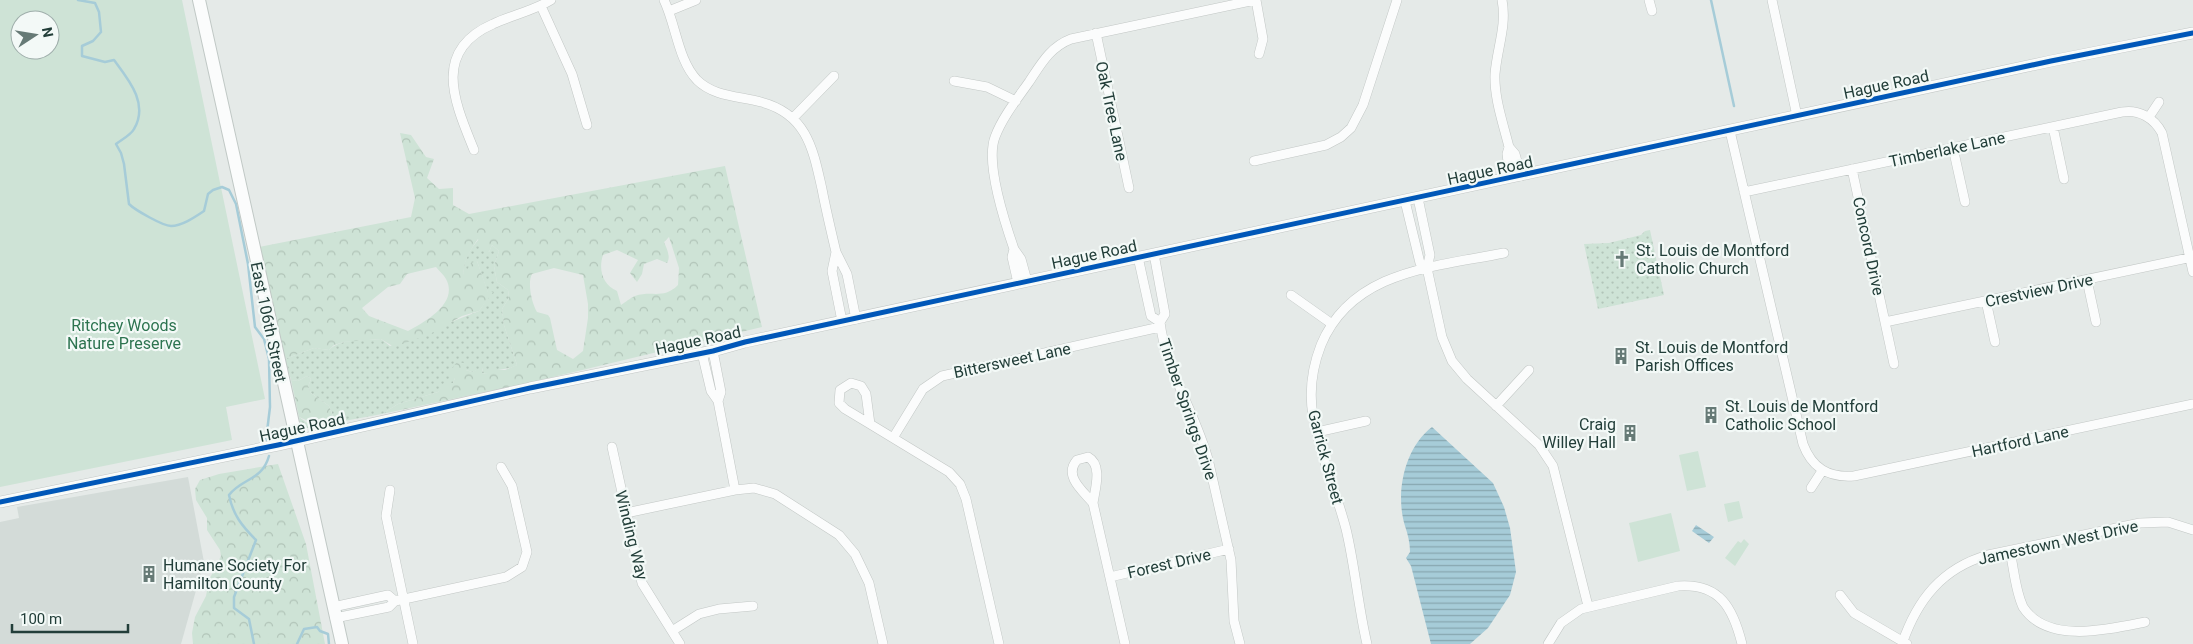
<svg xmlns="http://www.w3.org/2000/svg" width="2193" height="644" viewBox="0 0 2193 644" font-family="Roboto,sans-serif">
  <defs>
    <pattern id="grass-dots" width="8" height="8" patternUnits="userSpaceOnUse" patternTransform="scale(1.25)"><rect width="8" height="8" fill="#cee3d6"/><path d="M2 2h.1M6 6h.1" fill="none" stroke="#b1c4b8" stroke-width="1.8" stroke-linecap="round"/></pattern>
    <pattern id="forest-crowns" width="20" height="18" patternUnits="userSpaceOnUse" patternTransform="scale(1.25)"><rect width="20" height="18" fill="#cee3d6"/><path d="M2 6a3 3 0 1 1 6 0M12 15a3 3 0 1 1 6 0" fill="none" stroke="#b1c4b8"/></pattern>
    <pattern id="water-rules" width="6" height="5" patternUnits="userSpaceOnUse" patternTransform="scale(1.25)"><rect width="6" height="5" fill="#a6ccd8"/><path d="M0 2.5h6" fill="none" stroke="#87a7b0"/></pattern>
  </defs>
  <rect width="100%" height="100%" fill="#e5eae8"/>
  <path fill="#d3dbd8" d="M188,477L204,562L181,644H0V522L19,518L17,507Z"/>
  <path fill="url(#grass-dots)" d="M1650,230L1664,295L1598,309L1584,244L1609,243L1641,235L1645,231Z
    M479,239L489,252L492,245L499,251L494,266L497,282L508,290L509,298L502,309L504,325L517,365C506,371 496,368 486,374L482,373L483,368L472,372L466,370L455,378L453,383L443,386L438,392L398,404L382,414L306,428L300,423L299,417L314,428L335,420L329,406L311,393L308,387L311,379L307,376L298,381L291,380L285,359L314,348L329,350C340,338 365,341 381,339L390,346L479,311L492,292L488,293L477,261L464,276C462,262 470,249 479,239Z"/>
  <path fill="url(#forest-crowns)" fill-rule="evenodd" d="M400,133L411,135L426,157L434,159L427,178L439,189L453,188V205L469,214L725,166L762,327L528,383L382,414L398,404L438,392L444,383H453L455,378L449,375L452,368L457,362L464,363L466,370L472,372L483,367L482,373L486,374L489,370H505L517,365L504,325L502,309L509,298L508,290L497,282L494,266L499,251L492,245L489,252L482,247L478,239C471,249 462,263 464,275L471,263L477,261L488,292H493L479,311L462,316L430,334L394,347L381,339L344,342L334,345L329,350L314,348L285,359L259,247L411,217L415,198ZM669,237L679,268L678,285C663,300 652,290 635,296C630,298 626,302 621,305L617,291C603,285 598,270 603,255L617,250L638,260L630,273L637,282L642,274L644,264L657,259L667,263C671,257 667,249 664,242ZM436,267C439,271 444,275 446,279C459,303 425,322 408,331L369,316L362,308L388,287L400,284L407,274ZM554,268L583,275L588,304V318L583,351L573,359L557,350L550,318L548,315L537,312C532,304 527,283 532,274Z
    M307,376L311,379L308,387L311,393L329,406L335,421L314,428L306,420L299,417L291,380L298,381Z
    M278,464L306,544L325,644H193L192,633L195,617L206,596L209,580L221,556L220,550L207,530V518L196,500L195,489L200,480L219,474Z"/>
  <path fill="#cee3d6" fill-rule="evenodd" d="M0,0H182L265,399L226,407L232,440L0,487ZM20,20H50V50H20Z
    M1698,451L1706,487L1687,491L1679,455Z
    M1739,501L1743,518L1728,522L1724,504Z
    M1671,513L1680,551L1638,562L1629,523Z
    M1744,539L1749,544L1735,566L1725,558L1738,541L1741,543Z"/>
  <path fill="url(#water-rules)" d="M1432,427L1493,483L1504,507L1510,528L1516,572L1510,595L1488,628L1470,644H1431L1411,566L1406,558L1410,552C1410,543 1408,535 1405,526C1395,494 1404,448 1432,427Z
    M1696,525L1714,537L1709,543L1692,531Z"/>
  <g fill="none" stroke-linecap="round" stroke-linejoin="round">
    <path stroke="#a6ccd8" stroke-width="2.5" d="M78,0L95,3L99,12L101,32L93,41L82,46V56L105,62L114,60C129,80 149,104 134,129C131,135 121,140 116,144L121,153L124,164L129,204C135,210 163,226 171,226C182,226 195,217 204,211L208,194L213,190L222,187L229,190L236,204L248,264L255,327L264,339L269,359L270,407L266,440
      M1711,0L1734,106
      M254,644L249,619L234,608V597L256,540C242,526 233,515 229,495C242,478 262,481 269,456
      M297,644L304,629L317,627L320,631L328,634L329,644"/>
    <g stroke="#c2c7c5" stroke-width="10">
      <path id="minor" d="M664,0C676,25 678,60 697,80C714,97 740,96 761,102C807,114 813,149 822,189C826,210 831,231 836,252
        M1256,0L1263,39L1259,54
        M1502,0C1507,26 1497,48 1495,74C1494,98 1503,123 1509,147
        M1649,0L1652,11
        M1772,0L1797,116
        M541,6L572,74L587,125
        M669,11L696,0
        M1096,33L1129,188
        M954,81L987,87L1016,101
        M2149,117L2159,102
        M793,118L834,76
        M2053,127L2064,179
        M1730,131L1803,444C1812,468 1828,478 1854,476L2193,404
        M1953,148L1965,202
        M474,150C455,103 431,51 493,24C512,15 533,11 551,0
        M1254,161L1326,145L1341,137L1351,128L1363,105L1397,0
        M1852,169L1894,364
        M1510,177L1507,154L1509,147L1515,154L1521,176
        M1744,192L2122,112C2139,109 2154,118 2162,133L2193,272
        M1405,201L1420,263L1427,268L1430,255L1418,198
        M1014,249C1005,223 985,163 995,137C1002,118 1017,99 1029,82C1041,64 1050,47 1071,39L1255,0
        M1138,257L1151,316L1160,322L1165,314L1154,254
        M1427,268L1442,337L1452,361L1467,379L1539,445L1553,466L1588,606
        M2087,280L2096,322
        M1018,283L1012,257L1014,249L1021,259L1027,281
        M1291,295L1332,324
        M1986,301L1995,342
        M842,321L832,271L836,252L847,274L856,319
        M1160,322C1166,372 1197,415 1209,463L1231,560L1234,621L1240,644
        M1885,322L2193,257
        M702,353L711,391L718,401L721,392L713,351
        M851,383L861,386L866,394L870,424L845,409L839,403L840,390Z
        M718,401L735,490
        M1496,406L1529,370
        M870,424L949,472L960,484L966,499L999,644
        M1317,432L1366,421
        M893,438L923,389L942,376L1160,327
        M612,447L642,583L680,644
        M1088,457C1103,465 1095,489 1093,503C1083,491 1063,476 1077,460Z
        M1811,488L1822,471
        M390,490L386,516L413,644
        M1093,503L1125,644
        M626,513L735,490L754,488L775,494L839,535L855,554L869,583L883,644
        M2010,551C2014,569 2015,590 2023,607C2047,644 2106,630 2145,622
        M1110,577L1229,549
        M1840,595L1854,613L1907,644
        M395,601L506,577L522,567L527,552L512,486L501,467
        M333,607L388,595L395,601L389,607L335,618
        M672,631L699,614L719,609L753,606
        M1367,644C1358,606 1355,566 1346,529C1336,491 1320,455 1313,416C1309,392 1312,368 1321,345C1352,270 1435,267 1504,253
        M1548,644L1561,623L1581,609L1678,586C1720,583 1733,608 1742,644
        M1902,644C1917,600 1942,568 1988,555L2140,523L2168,522L2193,530"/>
    </g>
    <g stroke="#c2c7c5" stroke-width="12">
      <path id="tertiary" d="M0,502L278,445L530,388L713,351L745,342L2051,61L2193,33"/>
    </g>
    <g stroke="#c0c8c5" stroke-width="14">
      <path id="secondary" d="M199,0L342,644"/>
    </g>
    <use href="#minor" stroke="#fbfcfc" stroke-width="9"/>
    <use href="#tertiary" stroke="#fbfcfc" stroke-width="11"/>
    <use href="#secondary" stroke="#fbfcfc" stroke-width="12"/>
    <g stroke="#f3f9f7" stroke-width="8">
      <path id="cycleway" d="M0,502L278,445L530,388L713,351L745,342L2051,61L2193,33"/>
    </g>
    <use href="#cycleway" stroke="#0057b8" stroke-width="5"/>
  </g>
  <defs>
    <g id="church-bare" transform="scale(1.35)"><path d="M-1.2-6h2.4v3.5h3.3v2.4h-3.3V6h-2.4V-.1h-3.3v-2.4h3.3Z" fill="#667a76" stroke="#f3f9f7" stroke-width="2.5" paint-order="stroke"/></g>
    <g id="building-bare" transform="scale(1.35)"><path d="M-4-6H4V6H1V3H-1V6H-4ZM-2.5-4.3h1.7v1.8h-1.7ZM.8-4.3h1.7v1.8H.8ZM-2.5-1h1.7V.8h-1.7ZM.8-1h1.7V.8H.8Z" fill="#667a76" stroke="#f3f9f7" stroke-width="2.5" paint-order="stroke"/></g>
  </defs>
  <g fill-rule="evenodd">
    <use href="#church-bare" x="1622" y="259"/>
    <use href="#building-bare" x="1621" y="356"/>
    <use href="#building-bare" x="1711" y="415"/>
    <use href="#building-bare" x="1630" y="433"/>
    <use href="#building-bare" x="149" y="574"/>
  </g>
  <g text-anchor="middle" stroke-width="4.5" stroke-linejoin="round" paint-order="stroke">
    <g font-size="16" fill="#223e39" stroke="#f3f9f7">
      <text transform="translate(1886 84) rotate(-12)" y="6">Hague Road</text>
      <text transform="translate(1112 111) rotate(78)" y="6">Oak Tree Lane</text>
      <text transform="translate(1947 149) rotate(-12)" y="6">Timberlake Lane</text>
      <text transform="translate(1490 170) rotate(-12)" y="6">Hague Road</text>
      <text transform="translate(1869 246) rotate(78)" y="6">Concord Drive</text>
      <text transform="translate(1094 254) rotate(-12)" y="6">Hague Road</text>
      <text transform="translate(2039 290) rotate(-12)" y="6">Crestview Drive</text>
      <text transform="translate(269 322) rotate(78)" y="6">East 106th Street</text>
      <text transform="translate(698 340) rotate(-12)" y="6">Hague Road</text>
      <text transform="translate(1012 360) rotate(-12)" y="6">Bittersweet Lane</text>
      <text transform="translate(1188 409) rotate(71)" y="6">Timber Springs Drive</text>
      <text transform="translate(302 427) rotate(-12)" y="6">Hague Road</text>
      <text transform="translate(2020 441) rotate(-12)" y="6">Hartford Lane</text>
      <text transform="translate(1326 457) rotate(75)" y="6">Garrick Street</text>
      <text transform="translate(632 535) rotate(76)" y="6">Winding Way</text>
      <text transform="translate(2058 542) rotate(-12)" y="6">Jamestown West Drive</text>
      <text transform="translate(1169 563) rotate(-13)" y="6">Forest Drive</text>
    </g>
    <g font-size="16" fill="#223e39" stroke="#f3f9f7" text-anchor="start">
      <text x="1636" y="256">St. Louis de Montford<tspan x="1636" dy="18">Catholic Church</tspan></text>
      <text x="1635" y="353">St. Louis de Montford<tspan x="1635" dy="18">Parish Offices</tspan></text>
      <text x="1725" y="412">St. Louis de Montford<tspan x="1725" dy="18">Catholic School</tspan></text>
      <text x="1616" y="430" text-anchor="end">Craig<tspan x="1616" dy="18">Willey Hall</tspan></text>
      <text x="163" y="571">Humane Society For<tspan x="163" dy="18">Hamilton County</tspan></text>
    </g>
    <g font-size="16" fill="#2d7450" stroke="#f3f9f7">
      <text x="124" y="331">Ritchey Woods<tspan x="124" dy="18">Nature Preserve</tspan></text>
    </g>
  </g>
  <g transform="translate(35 35) rotate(78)"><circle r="24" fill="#f3f9f7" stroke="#9faeab"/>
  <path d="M0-4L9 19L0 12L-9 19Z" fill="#667a76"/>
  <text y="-8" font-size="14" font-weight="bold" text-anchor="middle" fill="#223e39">N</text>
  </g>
  <path d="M12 624v8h116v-8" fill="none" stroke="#223e39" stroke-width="2.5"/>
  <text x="20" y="624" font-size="15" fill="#223e39" stroke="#f3f9f7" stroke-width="4" paint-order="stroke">100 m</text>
</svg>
